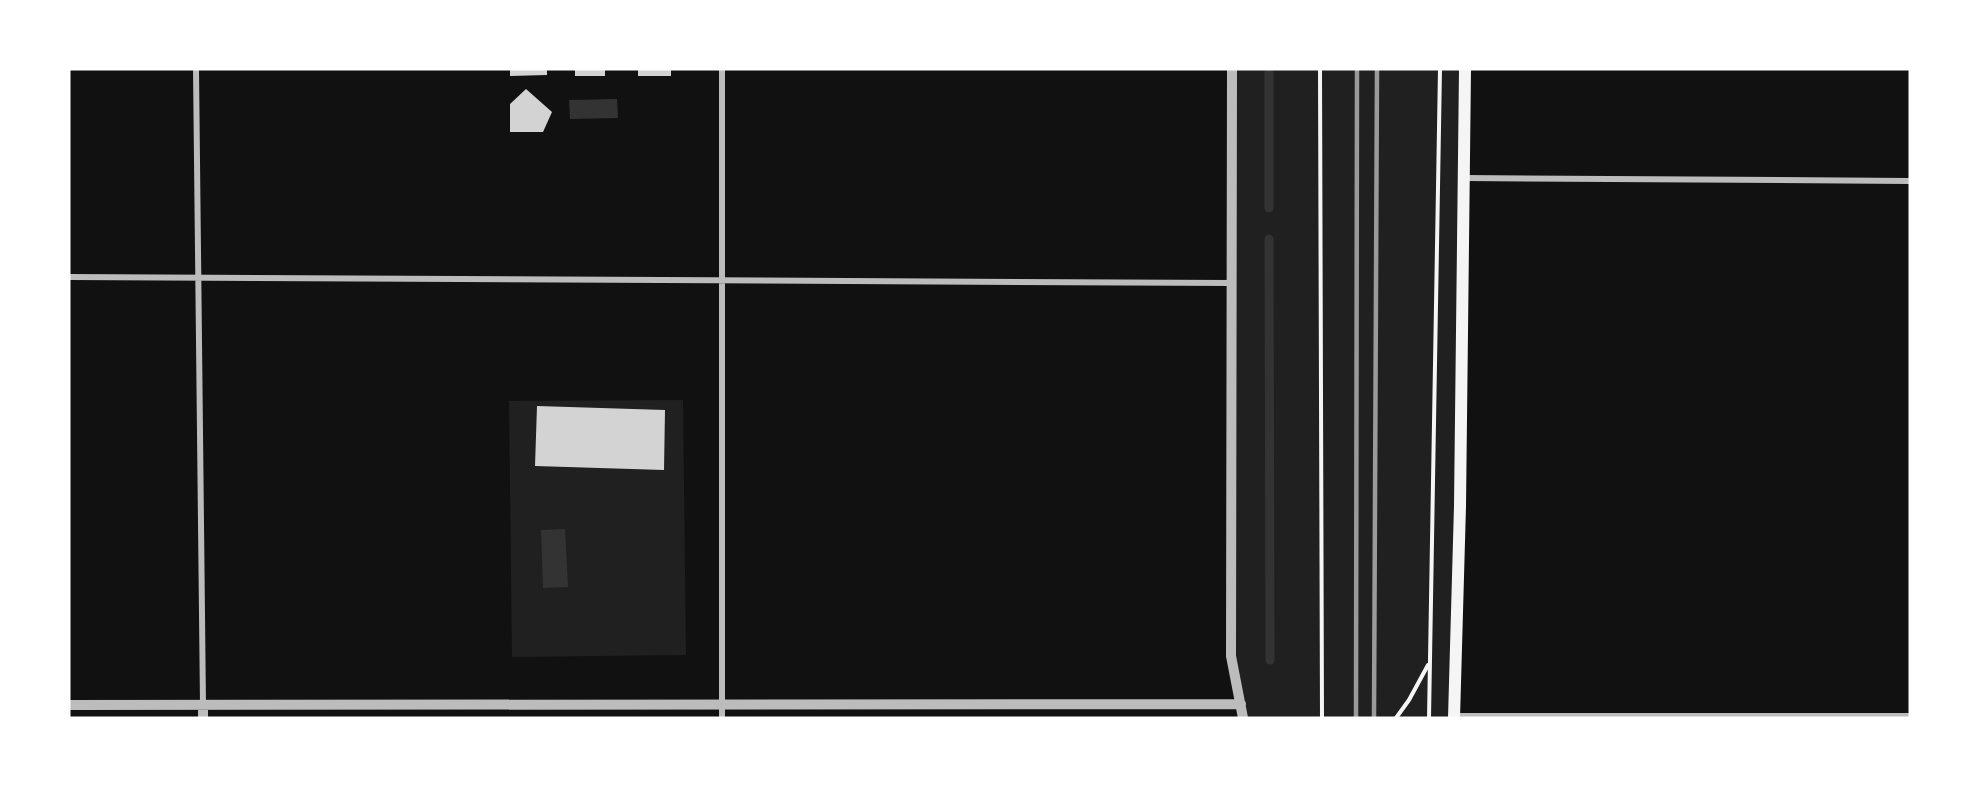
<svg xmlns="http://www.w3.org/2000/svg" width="1979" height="787" viewBox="0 0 1979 787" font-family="Rubik,sans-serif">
  <rect width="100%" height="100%" fill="#111"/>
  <path fill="#202020" d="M1232,69H1465L1454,718H1243L1231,656Z
    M683,400L686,655L512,657L509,401Z"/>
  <path fill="#333" d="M617,99L618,118L570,119L569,100Z
    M565,529L568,587L543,588L541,530Z"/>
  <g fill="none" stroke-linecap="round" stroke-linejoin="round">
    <path stroke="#333" stroke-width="9" d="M1269,69V208
      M1269,239L1270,660"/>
  </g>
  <path fill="#d3d3d3" d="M510,69H547V75L510,76Z
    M575,69H605V76H575Z
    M638,69H671V76H638Z
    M526,89L552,112L543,132H510V104Z
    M537,406L665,410L664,470L535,466Z"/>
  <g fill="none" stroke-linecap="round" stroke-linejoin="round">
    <path stroke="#f5f5f5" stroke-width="4" d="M1320,69L1322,718
      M1396,718L1409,700L1428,665
      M1429,718L1440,69"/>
    <path stroke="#bcbcbc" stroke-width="6" d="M196,69L203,705
      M722,69V718
      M1465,178L1910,181
      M69,277L1232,283
      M1455,716H1910"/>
    <path stroke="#bcbcbc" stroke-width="10" d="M1232,69L1231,656L1243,718
      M69,705L1241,704
      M203,705V718"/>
    <path stroke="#f5f5f5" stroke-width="12" d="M1454,718L1460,506L1465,69"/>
    <path stroke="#9a9a9a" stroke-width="4.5" d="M1356,718L1357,69
      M1374,718L1377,69"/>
  </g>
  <rect width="1979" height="787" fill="none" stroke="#ffffff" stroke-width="141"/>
</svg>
